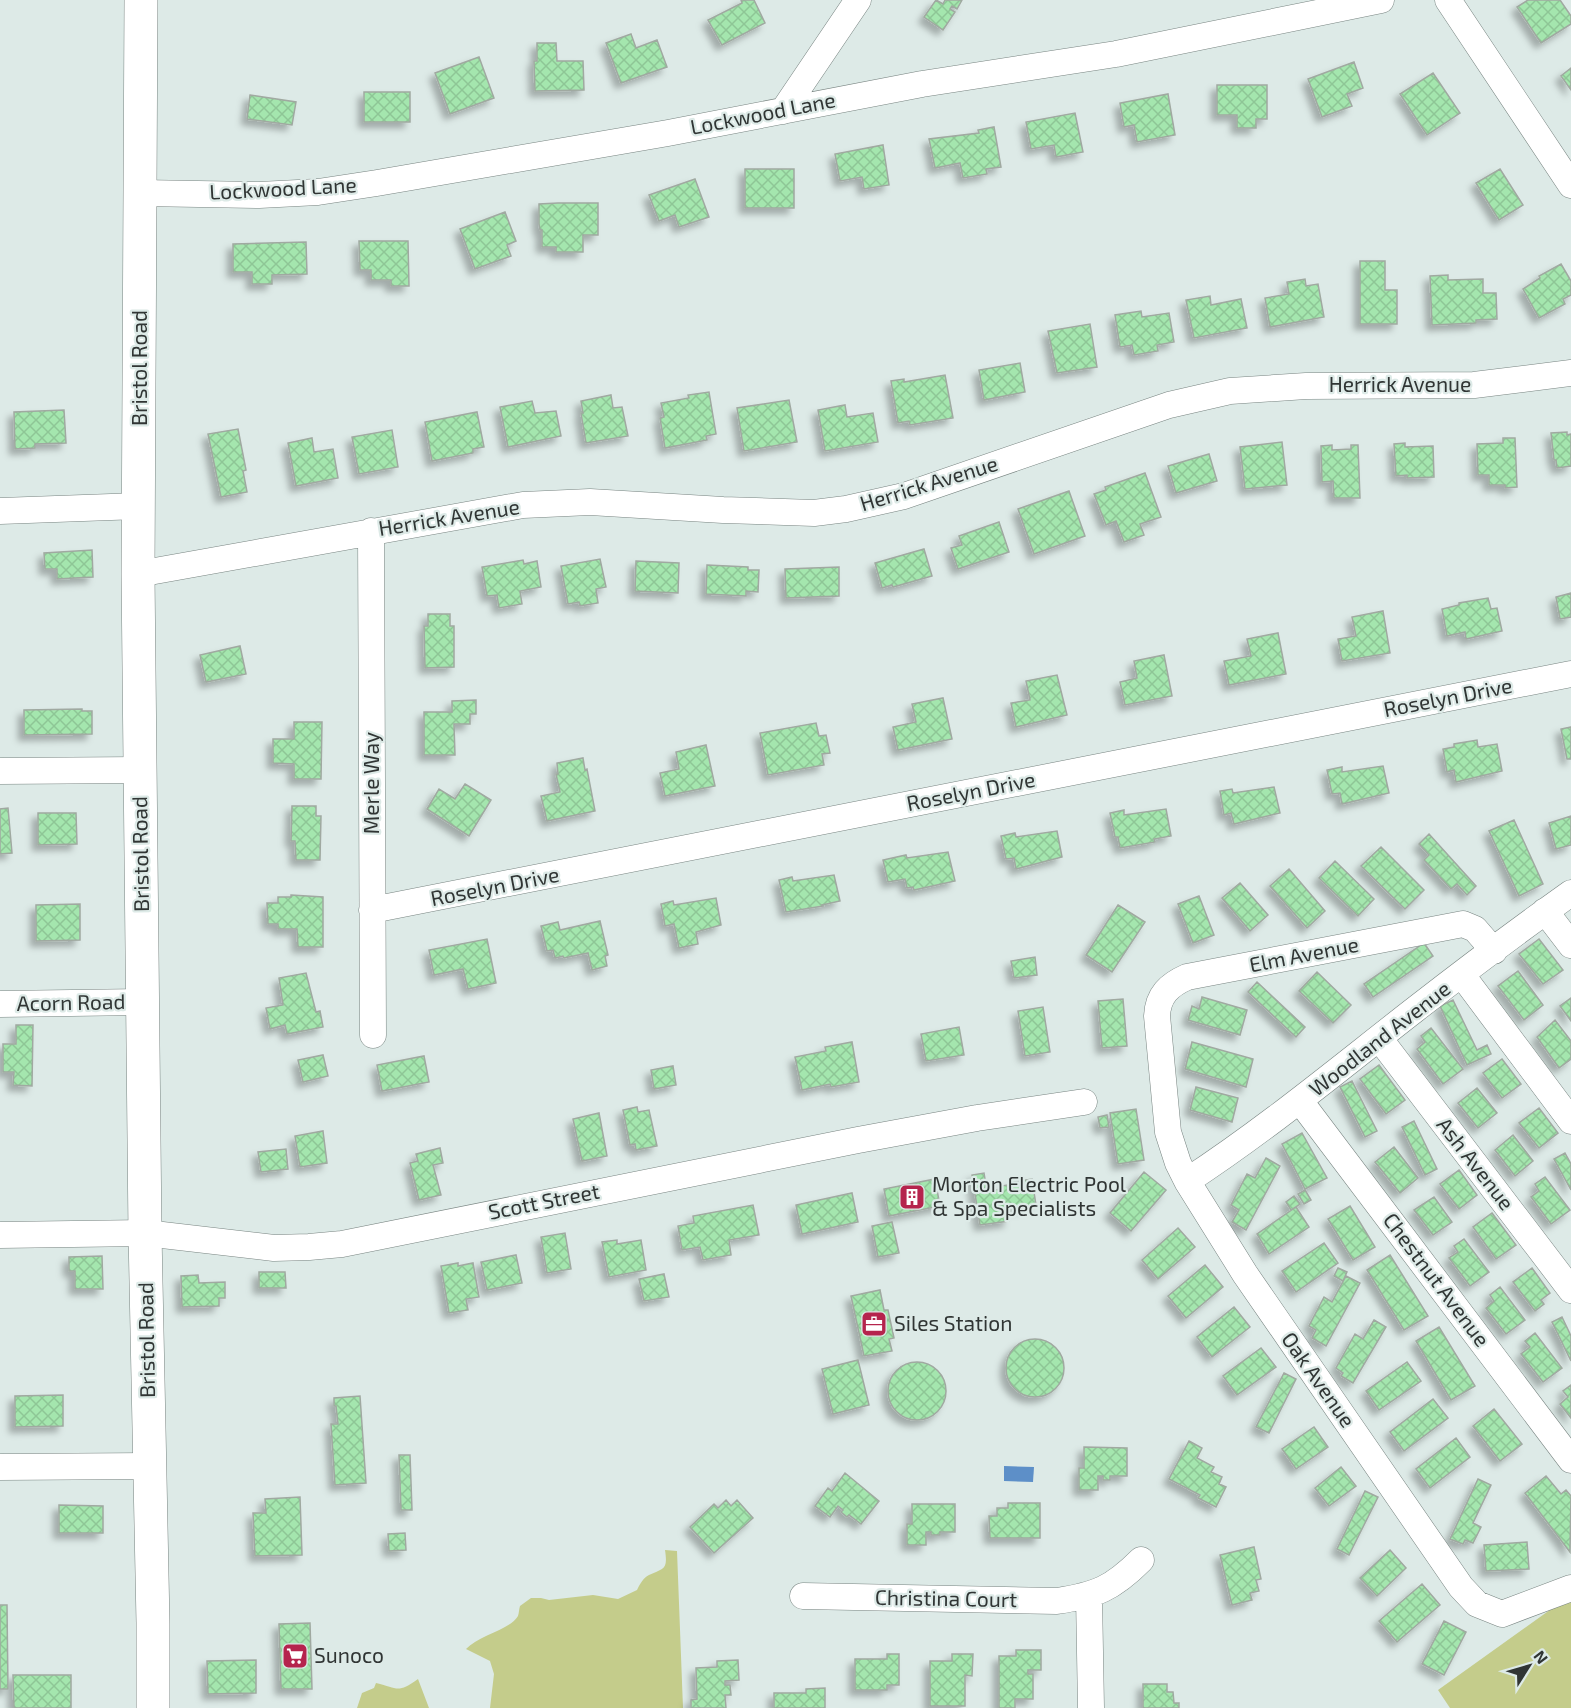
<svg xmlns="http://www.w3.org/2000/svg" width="1571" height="1708" viewBox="0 0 1571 1708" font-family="'Exo 2',sans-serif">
  <defs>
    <pattern id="building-cross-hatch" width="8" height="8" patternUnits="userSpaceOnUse" patternTransform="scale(1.5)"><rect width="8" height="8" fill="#a4e6ae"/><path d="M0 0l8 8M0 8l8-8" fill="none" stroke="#8ec696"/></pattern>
    <filter id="shadow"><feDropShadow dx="-5.5" dy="5.5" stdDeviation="3" flood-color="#0004"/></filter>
  </defs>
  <rect width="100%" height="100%" fill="#ddeae7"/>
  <path fill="#c4cc8b" d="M665,1550L677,1551L683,1708H490L494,1674L490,1661L466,1649C479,1635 510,1630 518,1616C519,1613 519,1609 520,1606L531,1598H541L549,1600L593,1595L618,1599L637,1590C640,1584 643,1578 649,1575C664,1568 668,1570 665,1550Z
    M1571,1598V1708H1450L1438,1690L1561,1602Z
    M418,1679L429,1708H357L362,1693L374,1688L376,1683C398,1688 397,1694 418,1679Z"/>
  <path fill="#5d8fc8" d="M1004,1466L1034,1467L1033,1482L1004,1481Z"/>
  <path fill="url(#building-cross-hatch)" stroke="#a0a9a1" stroke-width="1.5" filter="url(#shadow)" d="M741,0H754L765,23L722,45L708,20L742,3Z
    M936,0L943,4L945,0H962L957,9L952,6L950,9L955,12L943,30L924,17Z
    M1528,0H1560L1571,16V24L1541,43L1517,7Z
    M631,34L636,48L657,40L667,67L621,83L606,43Z
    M537,43H556L557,61H583L584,90L535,91L534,61H537Z
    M479,57L494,98L450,114L435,73Z
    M1354,62L1363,88L1347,94L1352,106L1322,117L1308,79Z
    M1571,68V90L1561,76Z
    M1433,73L1460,113L1427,135L1400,94Z
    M1217,85H1267V119H1256V128H1237V115H1217Z
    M364,92H410V122H364Z
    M1168,94L1175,135L1137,142L1134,125L1124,127L1120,103Z
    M250,95L296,102L292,125L247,119Z
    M1075,113L1083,152L1056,157L1054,145L1031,149L1026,122Z
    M994,127L1001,167L986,169L987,174L963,178L960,163L935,168L929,139L979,133L978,130Z
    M883,145L889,185L864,189L862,177L840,181L835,154Z
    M745,169H794V208H745Z
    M1500,169L1523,205L1499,220L1476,183Z
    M695,179L709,217L679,227L675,215L659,221L649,195Z
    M558,203H598V235H583V252H556V247H542V230H540L539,224V204Z
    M505,212L516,241L507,245L511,256L475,269L460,229Z
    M359,241H408L409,286H391V280H371V270H360Z
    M306,242L307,274L272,275V284H252V272H233V244Z
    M1360,261H1385V290H1397V324H1360Z
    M1561,264L1571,281V295L1563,299L1565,304L1539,318L1523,289L1540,278L1539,276Z
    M1448,275V280L1483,279V293H1496L1497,319L1476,320V323L1432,325L1430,276Z
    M1305,279L1306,286L1318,284L1324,317L1270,327L1265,298L1289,294L1287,282Z
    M1210,296L1211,305L1241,299L1247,328L1194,338L1186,300Z
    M1141,311L1142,317L1169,313L1174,342L1157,345L1158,351L1134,355L1132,345L1120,347L1115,315Z
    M1090,324L1097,367L1057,373L1048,331Z
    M1020,363L1025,392L984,400L979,370Z
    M945,375L953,418L910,425L909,421L898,423L891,381L904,379V382Z
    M709,392L716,434L706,436L707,440L665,448L660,418L664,417L661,403L689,398L688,395Z
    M611,395L613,408L622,407L628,436L586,443L581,413H583L581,401Z
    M789,400L797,442L744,451L737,408Z
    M532,401L535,413L556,411L561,436L508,447L500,407Z
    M845,405L847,417L873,413L878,442L825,451L818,410Z
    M64,410L66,443L35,444V448L15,449L14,412Z
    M477,412L484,447L473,449V453L432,461L425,422Z
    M238,429L246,470L243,471L247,492L221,497L208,434Z
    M392,430L398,467L359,474L352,437Z
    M1567,432V435L1571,434V466L1557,468L1556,460H1554L1551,433Z
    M312,438L314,452L333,449L338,478L296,486L288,443Z
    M1503,438H1515L1517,487L1505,488V485H1489V475H1478L1477,444L1503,443Z
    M1282,442L1287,485L1245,489L1240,447Z
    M1405,443V447L1433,446L1434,477L1407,478V475L1396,476L1394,444Z
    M1332,445V450L1351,449V445H1358L1360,498H1334L1333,481L1322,482L1321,446Z
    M1209,454L1217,481L1176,493L1168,466Z
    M1145,473L1161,517L1140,524L1144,535L1124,542L1116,521L1106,525L1094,494L1106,490L1105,487Z
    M1069,491L1085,536L1034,554L1018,509Z
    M999,522L1009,552L958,569L951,548L962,545L959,536Z
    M924,549L932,576L893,587L892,585L882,588L875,563Z
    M92,550L93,577L57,579V569H45L44,553Z
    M600,559L606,587L596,589L598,603L580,606L579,602L568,604L561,566Z
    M523,560L524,564L537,561L541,587L520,591L522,604L499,608L497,595L487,596L482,567Z
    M636,561L679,563L678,593L635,591Z
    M707,565L748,567V570H759L758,592L746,591V596L706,594Z
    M839,567V596L786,598L785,569Z
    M1571,593V617L1560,619L1556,597Z
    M1488,598L1491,609L1497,608L1502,631L1466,639L1465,632L1447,636L1442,609L1459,605V603Z
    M1383,611L1390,653L1342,661L1338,639L1356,636L1352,617Z
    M428,614H450V626H454V667L425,668L424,626H428Z
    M1278,633L1286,674L1229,685L1224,661L1251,656L1247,639Z
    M240,646L246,674L206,682L200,655Z
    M1164,655L1172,696L1125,705L1120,682L1137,678L1134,661Z
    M1057,675L1067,715L1016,727L1011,703L1030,700L1026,681Z
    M943,698L952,739L898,750L893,727L916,722L912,704Z
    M476,700V714H470V724H454L455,755H424V712H452V701Z
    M82,709V711H92V734L24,735V710Z
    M294,722H322L321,779H294V764L273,763V739H294Z
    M816,723L819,736L826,735L830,753L822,754L824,765L768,775L760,733Z
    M1571,727V759H1567L1561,729Z
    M1477,740L1478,747L1497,744L1502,771L1456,782L1454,770L1447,772L1443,749L1454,747V744Z
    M706,745L715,786L665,796L660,773L679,769L676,752Z
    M583,758L585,770L587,769L595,811L547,821L541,796L560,792L556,774H558L557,763Z
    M1383,766L1389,793L1342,804L1340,793L1332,794L1327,770L1342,767V772Z
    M465,784L491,800L469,836L427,809L439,789L455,799Z
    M1274,787L1280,813L1234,824L1231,813L1224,815L1220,791L1232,789L1233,793Z
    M292,806H316V816H321L320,860H296L295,841H291Z
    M8,808L12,853L0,854V809Z
    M1166,809L1171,836L1154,839L1155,842L1120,848L1118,837H1115L1110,813L1124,810V815Z
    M38,813H76L77,844L38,845Z
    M1571,816V845L1556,849L1549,823Z
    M1514,820L1543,884L1519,896L1489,831Z
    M1057,831L1062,857L1016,869L1014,858L1006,859L1001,836L1015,833L1016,837Z
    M1429,834L1476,886L1467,895L1457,884L1451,889L1424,860L1429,855L1419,844Z
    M1381,847L1424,890L1405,909L1361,866Z
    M948,852L955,881L914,890L913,887L907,888L905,879L888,882L883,860L906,855L907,858Z
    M1335,861L1374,899L1358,916L1319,878Z
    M1289,869L1325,911L1307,928L1270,886Z
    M834,875L840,901L822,905L823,906L786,912L779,880L792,877L793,881Z
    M1240,883L1268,915L1250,931L1222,898Z
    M291,895L323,897V947H298L297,929H278V924H268L267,903H278V897H291Z
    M1199,896L1214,935L1193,943L1178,904Z
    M716,898L721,925L696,932L698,944L679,948L674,924L665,926L661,904L673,901L674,905Z
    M80,904V940L36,941V905Z
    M1118,905L1145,922L1112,972L1086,955Z
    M600,921L608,955L605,956L607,966L592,970L588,953L564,958L563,956L555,958L553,950L547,951L541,926L558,922L560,930Z
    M487,939L496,983L468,989L463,969L434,975L429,950Z
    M1539,939L1563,970L1543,984L1519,954Z
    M1424,943L1433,956L1373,997L1364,984Z
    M1035,957L1037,975L1014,978L1011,961Z
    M1518,971L1543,1005L1524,1020L1498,986Z
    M1317,972L1351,1005L1333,1023L1299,991Z
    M306,973L316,1012L320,1011L323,1027L287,1034L285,1025L270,1029L266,1008L283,1005L279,978Z
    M1257,982L1305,1027L1296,1037L1248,992Z
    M1202,997L1247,1010L1240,1035L1188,1020L1192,1006L1199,1009Z
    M1571,998V1021L1560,1006Z
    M1123,999L1127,1046L1102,1048L1098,1001Z
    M1453,1000L1477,1050L1487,1045L1491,1054L1467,1065L1440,1006Z
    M1043,1007L1050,1052L1025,1056L1018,1011Z
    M1555,1020L1571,1041V1059L1559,1068L1537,1037Z
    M16,1025H33L32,1086L13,1085L14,1072H3V1044H16Z
    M959,1027L964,1055L926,1061L921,1034Z
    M1431,1028L1463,1069L1443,1084L1417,1049L1425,1042L1421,1036Z
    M852,1042L859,1082L831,1087L830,1084L802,1090L795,1057L826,1051L825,1047Z
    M1192,1042L1253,1059L1246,1087L1185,1069Z
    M323,1055L328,1076L303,1082L298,1060Z
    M424,1056L429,1082L382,1091L377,1065Z
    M1502,1059L1521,1084L1502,1098L1483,1073Z
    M1379,1065L1405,1100L1386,1114L1360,1079Z
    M673,1066L676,1085L654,1089L651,1070Z
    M1352,1081L1377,1131L1365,1137L1340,1087Z
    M1196,1087L1238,1098L1232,1122L1190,1110Z
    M1477,1088L1497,1113L1478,1128L1458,1103Z
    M637,1107L638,1112L649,1110L657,1146L636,1150L635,1144L630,1145L623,1110Z
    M1539,1108L1558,1133L1539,1148L1519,1123Z
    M1136,1109L1144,1160L1118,1164L1110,1113Z
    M599,1113L607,1156L582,1161L573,1119Z
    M1107,1115L1109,1127L1100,1128L1098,1117Z
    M1414,1121L1437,1169L1425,1175L1402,1127Z
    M323,1131L327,1163L300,1167L295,1136Z
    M1302,1133L1327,1178L1305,1189L1282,1144Z
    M1513,1135L1533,1161L1515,1176L1495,1150Z
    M1394,1147L1418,1178L1400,1193L1375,1162Z
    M440,1148L443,1163L433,1165L441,1195L419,1200L410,1163L418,1161L416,1154Z
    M286,1149L288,1169L261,1172L258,1152Z
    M1565,1153L1571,1164V1190L1554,1159Z
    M1266,1158L1280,1166L1246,1230L1232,1222L1239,1210L1231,1205L1247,1174L1255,1178Z
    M1459,1170L1477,1195L1459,1209L1440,1184Z
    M1144,1172L1166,1190L1131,1231L1110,1213Z
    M984,1173L987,1191L1002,1189L1001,1186L1014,1184V1182L1032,1179L1036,1205L1007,1209L1009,1221L980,1225L972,1175Z
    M1545,1177L1570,1210L1551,1224L1531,1197L1539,1191L1535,1184Z
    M935,1179L940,1206L889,1216L884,1189Z
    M1305,1190L1311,1200L1304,1204L1298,1194Z
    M852,1193L858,1222L802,1234L796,1205Z
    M1294,1196L1300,1204L1291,1210L1286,1202Z
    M1434,1197L1452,1222L1433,1235L1414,1210Z
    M753,1205L759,1235L729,1240L731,1255L703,1260L700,1247L682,1250L678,1226L694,1223L693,1216Z
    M1350,1206L1375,1247L1353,1260L1328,1219Z
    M1296,1207L1309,1227L1269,1254L1257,1234Z
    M1492,1213L1516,1245L1496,1259L1473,1227Z
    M892,1222L899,1253L878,1257L872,1226Z
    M1178,1228L1195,1247L1158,1279L1142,1260Z
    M565,1233L571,1269L547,1273L541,1237Z
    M1464,1239L1489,1272L1470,1286L1449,1258L1458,1252L1454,1246Z
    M617,1240V1244L641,1240L646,1270L609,1277L602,1242Z
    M1324,1243L1338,1263L1296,1292L1282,1271Z
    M516,1255L522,1283L487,1290L481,1262Z
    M1390,1255L1428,1316L1404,1330L1367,1270Z
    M102,1256L103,1289H75V1271H69V1257Z
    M458,1263V1266L473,1263L479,1297L466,1299L468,1310L449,1313L441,1266Z
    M1205,1265L1223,1287L1186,1318L1168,1296Z
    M1338,1268L1347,1272L1343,1281L1334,1276Z
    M1532,1268L1550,1293L1541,1300L1544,1304L1535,1311L1513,1282Z
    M259,1272H285L286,1288H259Z
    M664,1274L669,1297L644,1301L639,1279Z
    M198,1275L199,1283L225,1282V1298H219V1306L182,1307L181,1276Z
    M1346,1276L1360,1283L1326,1346L1312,1338L1316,1330L1309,1326L1324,1297L1332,1302Z
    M1500,1287L1525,1320L1506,1334L1486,1308L1494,1301L1490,1295Z
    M880,1290L884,1310H888L894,1338L889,1339L892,1351L864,1356L851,1296Z
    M1234,1307L1250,1327L1212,1357L1197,1337Z
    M1562,1317L1571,1336V1361L1552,1322Z
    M1374,1320L1386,1327L1353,1383L1341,1376L1343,1373L1336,1368L1355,1334L1363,1339Z
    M1439,1327L1475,1386L1451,1400L1416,1341Z
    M1535,1333L1562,1368L1543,1382L1521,1354L1530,1347L1525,1341Z
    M1006 1368a29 29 0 1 1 58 0a29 29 0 1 1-58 0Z
    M1261,1348L1276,1367L1237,1395L1223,1376Z
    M858,1360L869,1405L833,1414L822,1369Z
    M1407,1362L1421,1381L1379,1410L1366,1391Z
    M888 1391a29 29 0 1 1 58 0a29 29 0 1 1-58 0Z
    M1284,1373L1296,1379L1269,1433L1256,1427Z
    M1571,1385V1418L1560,1404L1568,1397L1563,1391Z
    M63,1395V1426L15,1427V1396Z
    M360,1396L366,1483L335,1485L331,1424H338L336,1406H334V1398Z
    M1433,1399L1448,1418L1404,1451L1390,1432Z
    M1494,1409L1522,1444L1500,1461L1473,1426Z
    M1314,1427L1328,1447L1296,1469L1282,1449Z
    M1456,1438L1470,1457L1430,1488L1416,1469Z
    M1189,1441L1202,1448L1197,1458L1214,1467L1211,1472L1222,1477L1219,1484L1226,1487L1216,1507L1198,1498L1200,1495L1169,1479Z
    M1084,1447L1127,1448V1476H1110V1480H1103V1476H1098V1490H1079V1468H1084Z
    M399,1455H410L412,1510H401Z
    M1341,1467L1356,1486L1329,1506L1315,1488Z
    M845,1473L879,1501L861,1524L849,1515L847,1517L841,1512L843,1510L838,1506L830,1517L815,1506L828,1488L832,1491Z
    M1546,1476L1561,1494L1566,1490L1571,1496L1570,1552L1525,1493Z
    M1478,1479L1491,1485L1473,1523L1481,1527L1473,1543L1465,1540L1463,1544L1450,1539Z
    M1365,1491L1378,1497L1349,1555L1337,1549Z
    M300,1497L302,1555L255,1556L253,1513H266L265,1499Z
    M726,1500L731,1506L737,1500L753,1518L714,1553L690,1527L714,1504L718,1508Z
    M1008,1503H1040V1538H990L989,1516H997V1508H1008Z
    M912,1504H955V1532H940V1535H931V1532H926V1545H907V1524H912Z
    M59,1505L103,1506V1533H59Z
    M405,1533L406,1550L389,1551L388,1534Z
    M1527,1542L1529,1569L1486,1571L1484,1545Z
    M1254,1547L1261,1579L1256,1580L1259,1591L1250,1593L1252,1600L1232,1605L1220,1555Z
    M1390,1550L1406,1568L1377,1596L1360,1578Z
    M1422,1584L1440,1605L1397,1642L1379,1621Z
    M0,1605H7L8,1689H0Z
    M1444,1621L1466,1632L1444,1675L1422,1664Z
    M310,1623L312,1689H281L279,1624Z
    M1016,1650H1041V1670H1028V1674H1033V1699H1015V1708H999V1656H1016Z
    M887,1654H899V1685H887V1690H855V1659H887Z
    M952,1654H973L972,1676L965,1675V1706H930V1661H952Z
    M256,1660V1693L208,1694L207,1661Z
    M738,1660L739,1680L725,1681V1685H730L731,1695H725L726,1708H691V1700L697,1699L696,1668L717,1667V1661Z
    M13,1675H71V1708H14Z
    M1143,1684H1167V1692H1173L1174,1703H1179V1708H1143Z
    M825,1688V1708H774V1693H806V1689Z"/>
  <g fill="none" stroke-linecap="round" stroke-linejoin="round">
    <g stroke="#788481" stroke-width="27">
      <path id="street" d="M1448,0L1571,185
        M783,111L858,0
        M141,193L259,195L318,192L377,183L668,133L922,84L1116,54L1381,0
        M0,511L139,506
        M371,531L373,1035
        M138,574L523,505L590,502L723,510L814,513L846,509L904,496L1169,405L1230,391L1306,386L1474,385L1571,373
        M0,771L140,770
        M372,910L1571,674
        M1545,911L1571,945
        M1494,951L1475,929L1463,924L1187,977C1169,985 1158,995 1157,1016L1168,1132L1178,1163L1187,1181L1245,1274L1461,1587L1477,1604L1502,1614L1571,1588
        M1462,975L1571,1121
        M0,1004L142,1002
        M1379,1038L1571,1290
        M1300,1101L1571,1460
        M1187,1181C1268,1128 1341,1067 1417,1008C1467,969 1519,930 1571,893
        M0,1235L145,1233L274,1248L309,1247L342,1244L858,1140L977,1118L1084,1102
        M0,1467L150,1466
        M803,1596L1057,1601C1096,1595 1112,1589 1141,1560
        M1089,1596L1091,1708"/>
    </g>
    <g stroke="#788481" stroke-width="34">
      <path id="secondary" d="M141,0L138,574L145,1233L153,1623V1708"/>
    </g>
    <use href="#street" stroke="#fff" stroke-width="26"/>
    <use href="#secondary" stroke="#fff" stroke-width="33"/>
  </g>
  <defs>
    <g id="building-square" transform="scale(1.35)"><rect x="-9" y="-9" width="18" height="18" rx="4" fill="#b5244d" stroke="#ddeae7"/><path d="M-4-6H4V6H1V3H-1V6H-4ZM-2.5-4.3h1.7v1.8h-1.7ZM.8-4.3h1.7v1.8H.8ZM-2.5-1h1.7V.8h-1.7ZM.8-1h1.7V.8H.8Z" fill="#fff"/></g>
    <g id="office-square" transform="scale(1.35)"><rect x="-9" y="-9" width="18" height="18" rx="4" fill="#b5244d" stroke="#ddeae7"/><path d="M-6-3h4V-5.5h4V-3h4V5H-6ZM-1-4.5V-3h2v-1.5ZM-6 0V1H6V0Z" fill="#fff"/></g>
    <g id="supermarket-square" transform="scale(1.35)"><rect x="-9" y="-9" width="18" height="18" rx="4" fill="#b5244d" stroke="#ddeae7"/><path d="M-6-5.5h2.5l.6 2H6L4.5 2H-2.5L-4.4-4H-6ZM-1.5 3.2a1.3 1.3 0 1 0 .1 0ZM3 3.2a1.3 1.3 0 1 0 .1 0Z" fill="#fff"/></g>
  </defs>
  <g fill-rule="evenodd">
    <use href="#building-square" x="912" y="1197"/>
    <use href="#office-square" x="874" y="1324"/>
    <use href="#supermarket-square" x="295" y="1656"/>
  </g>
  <g text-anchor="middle" stroke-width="4.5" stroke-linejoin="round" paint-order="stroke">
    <g font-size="21" fill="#303534" stroke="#ddeae7">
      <text transform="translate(763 114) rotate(-11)" y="7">Lockwood Lane</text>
      <text transform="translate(283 189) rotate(-3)" y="7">Lockwood Lane</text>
      <text transform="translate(140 368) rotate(-90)" y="7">Bristol Road</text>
      <text x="1400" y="392">Herrick Avenue</text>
      <text transform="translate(929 484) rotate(-17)" y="7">Herrick Avenue</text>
      <text transform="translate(449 518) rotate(-9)" y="7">Herrick Avenue</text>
      <text transform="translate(1448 698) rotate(-11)" y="7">Roselyn Drive</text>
      <text transform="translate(372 783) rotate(-90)" y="7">Merle Way</text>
      <text transform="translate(971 792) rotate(-11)" y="7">Roselyn Drive</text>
      <text transform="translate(141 854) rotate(-91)" y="7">Bristol Road</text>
      <text transform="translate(495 887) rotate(-11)" y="7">Roselyn Drive</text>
      <text transform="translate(1304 955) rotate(-11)" y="7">Elm Avenue</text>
      <text transform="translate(71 1003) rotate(-1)" y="7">Acorn Road</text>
      <text transform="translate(1380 1039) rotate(-38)" y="7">Woodland Avenue</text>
      <text transform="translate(1475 1164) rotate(52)" y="7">Ash Avenue</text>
      <text transform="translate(544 1202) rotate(-11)" y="7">Scott Street</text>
      <text transform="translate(1436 1280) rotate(53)" y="7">Chestnut Avenue</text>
      <text transform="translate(147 1340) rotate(-91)" y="7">Bristol Road</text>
      <text transform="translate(1318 1380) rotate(55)" y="7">Oak Avenue</text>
      <text transform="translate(946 1599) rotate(1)" y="7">Christina Court</text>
    </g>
    <g font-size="21" fill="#303534" stroke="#ddeae7" text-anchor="start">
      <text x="932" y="1192">Morton Electric Pool<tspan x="932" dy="24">&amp; Spa Specialists</tspan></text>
      <text x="894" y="1331">Siles Station</text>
      <text x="314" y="1663">Sunoco</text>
    </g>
  </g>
  <g transform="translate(1529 1666) rotate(53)" stroke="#ddeae7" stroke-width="4.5" paint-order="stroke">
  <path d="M0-4.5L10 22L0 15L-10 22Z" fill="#303534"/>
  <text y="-9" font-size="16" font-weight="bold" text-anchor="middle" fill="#303534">N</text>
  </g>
</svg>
